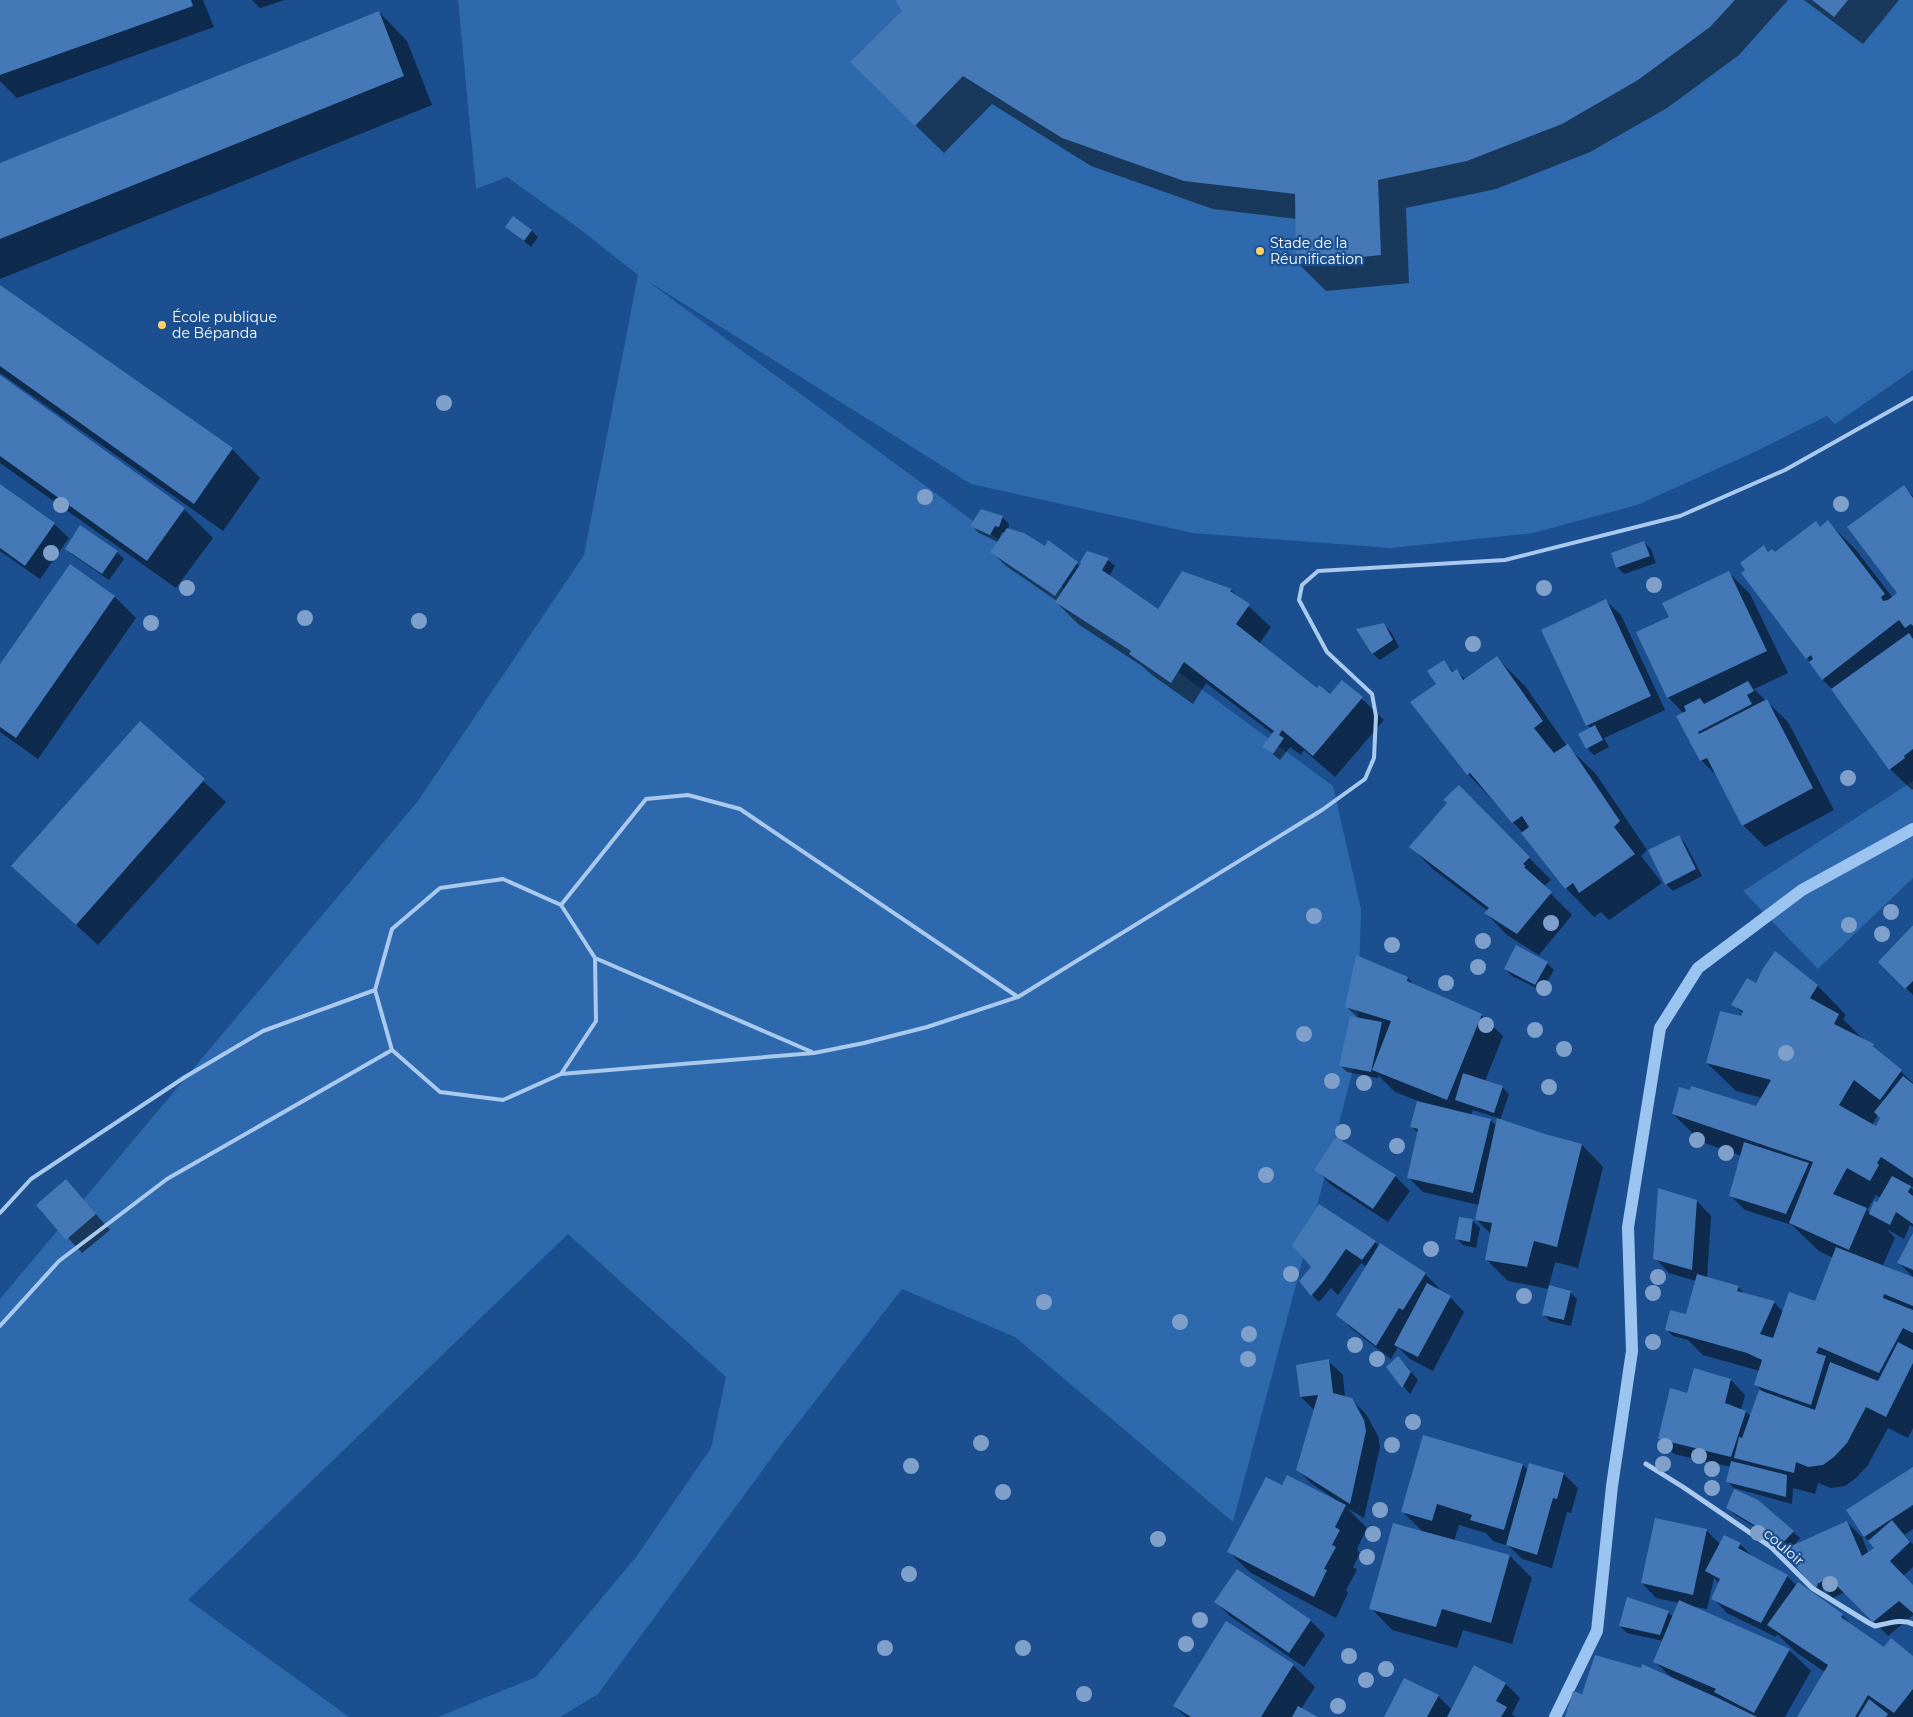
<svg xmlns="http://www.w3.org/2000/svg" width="1913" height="1717" viewBox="0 0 1913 1717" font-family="Montserrat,sans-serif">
  <rect width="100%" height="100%" fill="#1b4f8f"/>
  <path fill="#2e69ad" d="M458,0H1913V370L1835,424L1827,416L1748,455L1637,505L1533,533L1391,548L1193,533L971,484L646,280L1333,786L1361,909L1357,1055L1233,1522L1015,1337L902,1289L781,1445L598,1694L560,1717H438L536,1677L636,1557L711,1448L726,1377L568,1234L188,1600L349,1717H0V1299L418,801L584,555L638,275L577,227L507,177L476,189Z
    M1913,781V878L1818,969L1743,891Z"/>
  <path fill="#0007" fill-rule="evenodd" d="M0,0H203L214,27L17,98L0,81Z
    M252,0H285L260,8Z
    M897,0H1788L1739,55L1667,108L1590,152L1496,189L1406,208L1409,283L1326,291L1298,263L1297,219L1213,209L1091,166L992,104L944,153L880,91L904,11Z
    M1804,0H1899L1863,44Z
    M379,12L407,41L432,105L0,279V165Z
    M507,227L531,230L538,237L531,247Z
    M0,286L232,449L260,478L223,531L0,373Z
    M0,378L184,509L213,538L176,588L0,463Z
    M0,486L54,524L69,538L40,579L0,551Z
    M1904,487L1913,496V789L1912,790L1890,769L1834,691L1823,680L1807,658L1764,547L1769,552L1775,554L1828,522L1856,550L1893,598L1899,593Z
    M1002,517L1009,524L1008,529L1045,547L1049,542L1081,567L1088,552L1108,560L1115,566L1109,576L1158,610L1182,572L1231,590L1271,627L1259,644L1317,689L1330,696L1343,681L1384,720L1335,777L1304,750L1301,755L1290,747L1280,760L1264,747L1273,734L1206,683L1193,704L1152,675L1142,666L1078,624L1056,602L1057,601L1006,566L992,552L998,542L979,533L972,526ZM1002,532L1005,533L1000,540L999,539Z
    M81,526L117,552L124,559L109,580L73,555L66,549Z
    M1644,542L1651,549L1656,563L1624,574L1617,567Z
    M70,566L115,597L136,618L38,759L0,732V666Z
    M1729,573L1750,594L1788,673L1754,689L1788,722L1834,810L1765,847L1743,825L1718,777L1701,760L1684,714L1668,697L1671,618Z
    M1606,601L1621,615L1665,710L1604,738L1609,747L1594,755L1587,748L1591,728L1587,725Z
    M1384,625L1391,632L1399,647L1380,660L1373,654L1358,630Z
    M1497,658L1525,686L1567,746L1596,774L1647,850L1641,856L1662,883L1609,920L1601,912L1594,917L1566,888L1523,833L1468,774L1437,685L1443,661L1454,672L1456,671L1466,680Z
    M140,723L226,802L98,945L12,866Z
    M1459,787L1551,880L1544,886L1546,889L1572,915L1539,955L1507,935L1486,913L1488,911L1433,869L1411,847L1448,804Z
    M1678,836L1685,843L1702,876L1673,891L1666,884Z
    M1913,925V995L1880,962Z
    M1775,953L1818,986L1846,1015L1843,1019L1864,1040L1873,1045L1913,1083V1187L1908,1185L1913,1190V1227L1910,1225L1904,1239L1887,1229L1895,1238L1883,1265L1913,1278V1428L1908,1438L1888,1428L1868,1465L1856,1478L1845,1486L1831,1488L1818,1483L1815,1494L1793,1488L1792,1504L1734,1488L1727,1481L1731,1467L1674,1454L1659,1439L1687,1394L1731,1380L1745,1395L1741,1410L1746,1412L1751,1417L1764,1393L1756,1385L1760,1371L1703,1355L1688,1340L1673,1336L1666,1329L1687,1315L1696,1281L1669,1273L1655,1258L1697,1201L1711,1216L1707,1278L1738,1287L1746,1295L1774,1302L1783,1312L1815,1303L1833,1258L1819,1251L1792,1225L1745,1210L1731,1196L1742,1156L1702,1142L1673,1114L1756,1108L1762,1098L1736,1091L1707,1063L1743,1013L1732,1004L1756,984ZM1878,1115L1882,1118L1876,1128L1872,1125ZM1876,1195L1881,1198L1870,1214L1867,1210Z
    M1547,963L1554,970L1542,991L1512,976L1505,969Z
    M1408,978L1414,985L1481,1015L1503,1036L1485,1081L1502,1087L1509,1094L1500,1120L1544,1135L1582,1145L1603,1167L1578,1268L1555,1262L1549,1286L1570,1292L1577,1299L1571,1326L1550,1321L1543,1314L1549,1289L1508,1281L1486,1259L1491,1234L1476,1219L1479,1205L1423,1192L1409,1178L1419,1134L1412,1127L1418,1101L1395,1092L1378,1075V1078L1347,1072L1340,1065L1359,1019L1347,1007ZM1473,1110L1498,1118L1497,1126L1490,1120L1471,1115Z
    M1337,1139L1395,1176L1410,1191L1388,1222L1330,1184L1316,1169Z
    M66,1180L110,1230L82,1253L38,1205Z
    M1473,1221L1480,1228L1476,1248L1463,1245L1456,1238Z
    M1913,1236V1277L1899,1263Z
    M1375,1242L1380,1247L1425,1274L1439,1288L1438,1291L1450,1297L1464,1312L1433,1371L1410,1359L1398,1347L1391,1359L1352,1329L1338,1315L1367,1267L1361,1263L1338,1295L1331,1288L1319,1302L1312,1295V1267L1293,1245Z
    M1328,1361L1343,1375L1345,1398L1351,1399L1366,1414L1378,1436L1380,1447L1364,1518L1347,1508L1367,1528L1357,1549L1360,1553L1353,1567L1357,1570L1346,1590L1348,1593L1336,1618L1251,1573L1229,1552L1283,1487L1334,1500L1335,1499L1312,1484L1297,1469L1315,1411L1301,1397Z
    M1405,1364L1418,1380L1410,1394L1388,1367Z
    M1424,1436L1523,1465L1528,1470L1564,1474L1578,1488L1571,1513L1567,1512L1552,1568L1522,1559L1509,1546L1493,1541L1486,1533L1459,1525L1454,1541L1510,1556L1532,1578L1512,1644L1463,1630L1457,1648L1392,1630L1371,1608L1423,1532L1402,1511Z
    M1913,1468V1529L1904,1535L1913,1544V1567L1903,1576L1913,1587V1615L1888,1636L1845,1592L1833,1598L1821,1586L1824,1593L1815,1588L1786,1554L1763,1532L1735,1515L1728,1508L1793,1532L1800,1538L1795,1544L1847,1522L1862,1537L1868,1553L1876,1548L1865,1537L1848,1511Z
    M1656,1520L1707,1531L1720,1544H1740L1754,1558L1787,1576L1797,1586L1842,1615L1857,1630L1884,1648L1913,1658V1717H1798L1825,1672L1797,1653L1777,1634L1776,1637L1727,1613L1713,1598L1720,1584L1714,1578L1707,1609L1690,1606L1789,1650L1811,1671L1785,1717H1566L1583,1695L1672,1678L1654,1661L1663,1641L1627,1633L1620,1626L1668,1612L1673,1617L1680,1603L1656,1598L1642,1583Z
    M1237,1571L1311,1621L1325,1635L1304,1667L1230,1616L1216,1602Z
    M1226,1623L1293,1665L1315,1687L1301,1709L1315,1717H1186L1174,1706Z
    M1506,1684L1520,1698L1512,1714L1515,1717H1385L1438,1696L1452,1710Z"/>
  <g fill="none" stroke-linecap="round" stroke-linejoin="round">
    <path stroke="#9cc4f0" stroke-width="12" d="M1555,1717L1597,1631L1612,1486L1632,1351L1628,1227L1660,1028L1698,968L1802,890L1913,829"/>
  </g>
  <path fill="#4478b7" d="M0,0H191L193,6L0,75Z
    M895,0H1735L1710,27L1638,80L1562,124L1467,161L1378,180L1381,255L1296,264L1295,194L1184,181L1062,138L963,76L915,126L850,62L902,11Z
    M1812,0H1848L1834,17Z
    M379,11L404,76L0,239V163Z
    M513,216L532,230L524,241L505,227Z
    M0,285L233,448L194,504L0,366Z
    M0,375L185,508L147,561L0,456Z
    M0,484L55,523L25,566L0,548Z
    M1904,485L1913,498V626L1911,624L1905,628L1899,620L1822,680L1809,662L1813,659L1811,655L1806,659L1741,573L1745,570L1740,563L1764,545L1768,552L1772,549L1775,552L1816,521L1820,527L1828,520L1885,594L1881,597L1883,601L1888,600L1897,593L1847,527Z
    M981,509L1003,516L999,527L995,526L990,535L970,526Z
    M80,525L118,551L102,574L65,549Z
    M1007,528L1024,533L1045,546L1048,540L1078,562L1055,596L990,552Z
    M1644,541L1650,556L1616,568L1611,553Z
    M1087,551L1109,558L1102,570L1158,609L1182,571L1232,589L1230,591L1250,604L1236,624L1317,688L1319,685L1330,694L1342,680L1363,697L1313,756L1282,730L1279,735L1284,738L1273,754L1262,747L1274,731L1184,662L1171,683L1129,654L1131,651L1055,602L1081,563L1080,562Z
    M70,564L115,596L16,738L0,727V664Z
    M1729,571L1767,651L1667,698L1636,632L1669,617L1662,603Z
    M1606,599L1651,696L1586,726L1541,630Z
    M1384,623L1393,640L1372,654L1356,629Z
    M1909,633L1913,639V749L1904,756L1905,758L1889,770L1831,689Z
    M1497,656L1543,721L1534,728L1554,753L1568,744L1620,821L1614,827L1635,854L1579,893L1573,883L1565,889L1521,833L1529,827L1522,816L1512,823L1470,773L1467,775L1410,702L1436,684L1427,671L1444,660L1452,672L1457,669L1463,680Z
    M1748,681L1754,691L1747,695L1752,704L1698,732L1699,734L1767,699L1813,788L1742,826L1707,758L1700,761L1676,716L1686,711L1684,706L1700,698L1704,704Z
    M140,721L205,779L76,925L11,866Z
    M1595,725L1603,740L1586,749L1578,734Z
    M1459,785L1530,857L1523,864L1526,866L1524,867L1552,892L1517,934L1484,913L1489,908L1409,847L1447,803L1443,800Z
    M1679,835L1696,869L1665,885L1648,850Z
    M1913,925V981L1905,989L1878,962Z
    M1516,945L1548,962L1535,985L1504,969Z
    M1775,951L1818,985L1810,998L1839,1014L1834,1024L1874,1044L1873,1046L1902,1070L1880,1100L1854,1080L1839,1105L1876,1126L1880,1118L1874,1112L1903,1076L1913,1084V1178L1881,1157L1877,1163L1879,1165L1870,1181L1847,1168L1833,1194L1867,1208L1849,1250L1789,1223L1813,1162L1672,1114L1679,1087L1690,1090L1691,1086L1756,1106L1771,1080L1706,1063L1720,1011L1741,1016L1743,1011L1731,1005L1747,978L1756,983L1762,970Z
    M1356,955L1408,977L1407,981L1482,1014L1447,1100L1372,1070L1391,1021L1345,1007Z
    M1350,1016L1382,1022L1371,1072L1339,1066Z
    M1463,1073L1503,1086L1494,1113L1455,1100Z
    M1417,1101L1491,1119L1473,1193L1407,1178L1418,1129L1410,1127Z
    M1497,1118L1545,1134L1582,1144L1557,1247L1534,1241L1527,1267L1485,1260L1492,1223L1475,1220Z
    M1336,1137L1396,1175L1373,1209L1314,1170Z
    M1744,1142L1809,1163L1786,1214L1729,1196Z
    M1892,1176L1911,1186L1908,1192L1913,1196V1224L1896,1212L1890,1225L1869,1214L1874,1201L1877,1202Z
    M66,1179L96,1214L66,1240L36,1205Z
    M1658,1188L1697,1200L1692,1270L1653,1259Z
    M1319,1204L1376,1241L1362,1260L1346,1249L1323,1282L1311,1296L1299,1281L1311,1267L1292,1245Z
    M1459,1217L1473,1219L1470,1242L1455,1239Z
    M1913,1233V1270L1897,1263Z
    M1380,1243L1426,1273L1403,1310L1399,1308L1376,1346L1336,1315Z
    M1836,1247L1913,1277V1306L1884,1294L1883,1298L1913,1310V1333L1903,1328L1879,1373L1819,1347L1816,1353L1826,1356L1811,1405L1754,1385L1762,1360L1747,1353L1665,1330L1670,1310L1686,1314L1697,1274L1739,1286L1737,1291L1775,1301L1760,1334L1773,1338L1789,1292L1815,1301Z
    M1427,1283L1451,1296L1418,1357L1394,1345Z
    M1549,1285L1571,1291L1564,1320L1542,1315Z
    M1898,1342L1913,1350V1363L1886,1417L1866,1407L1847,1443L1834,1457L1823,1465L1808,1467L1796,1462L1794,1473L1734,1458L1739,1437L1742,1438L1759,1390L1815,1410L1830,1362L1878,1381Z
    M1398,1356L1411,1372L1402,1388L1386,1367Z
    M1329,1359L1333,1393L1352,1398L1364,1420L1366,1431L1350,1504L1296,1470L1318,1395L1300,1397L1296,1365Z
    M1694,1368L1731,1379L1725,1403L1746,1411L1731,1457L1658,1439L1670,1388L1687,1393Z
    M1423,1435L1523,1464L1504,1530L1470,1520L1472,1515L1437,1504L1432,1521L1401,1512Z
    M1731,1461L1787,1475L1786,1497L1726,1482Z
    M1529,1463L1564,1473L1557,1499L1553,1498L1537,1555L1506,1545Z
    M1913,1467V1505L1864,1537L1846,1510Z
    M1287,1475L1346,1505L1335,1527L1340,1530L1332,1545L1336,1547L1324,1569L1327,1570L1314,1597L1227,1552L1266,1477L1282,1485Z
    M1734,1489L1758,1500L1794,1531L1778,1548L1754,1525L1726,1508Z
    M1655,1518L1707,1529L1693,1595L1641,1583Z
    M1892,1520L1910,1542L1890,1561L1913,1585V1613L1899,1601L1873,1622L1829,1578L1817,1584L1818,1586L1814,1588L1782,1550L1847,1521L1862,1556L1874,1548L1868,1541Z
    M1393,1523L1510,1555L1491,1623L1442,1609L1436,1627L1369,1609Z
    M1724,1535L1741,1543L1738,1548L1788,1575L1761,1623L1711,1599L1720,1579L1705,1571Z
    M1237,1569L1311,1620L1289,1653L1214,1602Z
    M1798,1582L1843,1614L1841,1617L1884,1647L1891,1638L1913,1656V1689L1894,1713L1868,1695L1855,1717H1797L1828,1665L1767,1625Z
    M1627,1597L1669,1611L1660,1635L1619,1626Z
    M1679,1600L1790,1649L1754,1713L1714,1692L1716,1689L1653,1662Z
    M1226,1621L1294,1664L1261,1717H1191L1173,1706Z
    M1595,1655L1641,1668L1642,1664L1718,1698L1757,1717H1565L1573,1691L1582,1694Z
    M1474,1665L1506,1683L1496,1701L1507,1707L1501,1717H1447Z
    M1404,1678L1439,1695L1427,1717H1384Z
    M1869,1699L1888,1714L1886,1717H1858Z
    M1298,1706L1318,1717H1292Z"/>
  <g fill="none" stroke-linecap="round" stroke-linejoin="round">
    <path stroke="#a9c9ee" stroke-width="4" d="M561,905L646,799L688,795L740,809L1018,997
      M595,958L596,1021L561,1074L503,1100L440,1092L392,1050L375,990L392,929L440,888L503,879L561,905L595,958L812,1052
      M561,1074L814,1053L864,1043L927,1027L1018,997L1322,810L1365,779L1374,758L1376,716L1372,694L1327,652L1299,600L1302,585L1318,571L1505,560L1680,516L1785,470L1913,398
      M0,1213L31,1179L185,1077L263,1031L375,990
      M0,1326L59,1261L167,1179L392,1050"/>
    <path stroke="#a9c9ee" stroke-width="5" d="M1646,1464L1683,1487L1771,1547L1812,1588L1869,1623L1875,1626C1887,1624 1902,1618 1913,1624"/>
  </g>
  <g fill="#7ea0ca">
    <circle cx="444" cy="403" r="8"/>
    <circle cx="925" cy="497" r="8"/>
    <circle cx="1841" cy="504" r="8"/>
    <circle cx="61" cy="505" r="8"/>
    <circle cx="51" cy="553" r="8"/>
    <circle cx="1654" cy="585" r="8"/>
    <circle cx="187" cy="588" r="8"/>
    <circle cx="1544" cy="588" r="8"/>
    <circle cx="305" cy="618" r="8"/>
    <circle cx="419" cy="621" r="8"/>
    <circle cx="151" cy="623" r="8"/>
    <circle cx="1473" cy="644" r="8"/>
    <circle cx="1848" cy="778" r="8"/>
    <circle cx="1891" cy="912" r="8"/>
    <circle cx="1314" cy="916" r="8"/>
    <circle cx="1551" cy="923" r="8"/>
    <circle cx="1849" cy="925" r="8"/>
    <circle cx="1882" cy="934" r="8"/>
    <circle cx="1483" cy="941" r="8"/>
    <circle cx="1392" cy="945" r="8"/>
    <circle cx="1478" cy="967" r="8"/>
    <circle cx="1446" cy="983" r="8"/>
    <circle cx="1544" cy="988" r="8"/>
    <circle cx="1486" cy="1025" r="8"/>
    <circle cx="1535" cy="1030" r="8"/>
    <circle cx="1304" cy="1034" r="8"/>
    <circle cx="1564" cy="1049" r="8"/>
    <circle cx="1786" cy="1053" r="8"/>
    <circle cx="1332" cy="1081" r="8"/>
    <circle cx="1364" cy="1083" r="8"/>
    <circle cx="1549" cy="1087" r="8"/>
    <circle cx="1343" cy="1132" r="8"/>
    <circle cx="1697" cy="1140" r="8"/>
    <circle cx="1397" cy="1146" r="8"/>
    <circle cx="1726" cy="1153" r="8"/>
    <circle cx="1266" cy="1175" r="8"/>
    <circle cx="1431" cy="1249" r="8"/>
    <circle cx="1291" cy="1274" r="8"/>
    <circle cx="1658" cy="1277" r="8"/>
    <circle cx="1653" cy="1293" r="8"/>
    <circle cx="1524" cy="1296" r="8"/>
    <circle cx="1044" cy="1302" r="8"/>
    <circle cx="1180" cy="1322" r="8"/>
    <circle cx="1249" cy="1334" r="8"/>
    <circle cx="1653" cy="1342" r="8"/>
    <circle cx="1355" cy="1345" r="8"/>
    <circle cx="1248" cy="1359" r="8"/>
    <circle cx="1377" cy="1359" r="8"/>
    <circle cx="1413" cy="1422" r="8"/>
    <circle cx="981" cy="1443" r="8"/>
    <circle cx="1392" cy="1445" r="8"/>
    <circle cx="1665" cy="1446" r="8"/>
    <circle cx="1699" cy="1456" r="8"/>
    <circle cx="1663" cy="1464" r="8"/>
    <circle cx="911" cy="1466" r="8"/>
    <circle cx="1712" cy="1469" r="8"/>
    <circle cx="1712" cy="1488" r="8"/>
    <circle cx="1003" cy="1492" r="8"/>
    <circle cx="1380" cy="1510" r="8"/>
    <circle cx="1758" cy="1533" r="8"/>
    <circle cx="1373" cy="1534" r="8"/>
    <circle cx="1158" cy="1539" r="8"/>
    <circle cx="1367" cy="1557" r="8"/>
    <circle cx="909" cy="1574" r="8"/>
    <circle cx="1830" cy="1584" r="8"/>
    <circle cx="1200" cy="1620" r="8"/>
    <circle cx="1186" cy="1644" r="8"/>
    <circle cx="885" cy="1648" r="8"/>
    <circle cx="1023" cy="1648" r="8"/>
    <circle cx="1349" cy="1656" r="8"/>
    <circle cx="1386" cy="1669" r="8"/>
    <circle cx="1366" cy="1680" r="8"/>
    <circle cx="1084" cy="1694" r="8"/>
    <circle cx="1338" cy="1706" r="8"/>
  </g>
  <g fill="#ffd166" stroke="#1b4f8f" stroke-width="2">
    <circle cx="1260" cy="251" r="5"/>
    <circle cx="162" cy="325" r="5"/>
  </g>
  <g text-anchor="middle" stroke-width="4.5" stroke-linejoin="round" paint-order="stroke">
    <g font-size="14" fill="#fff" stroke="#1b4f8f" text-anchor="start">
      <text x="1270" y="248">Stade de la<tspan x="1270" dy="16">Réunification</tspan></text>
      <text x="172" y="322">École publique<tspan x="172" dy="16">de Bépanda</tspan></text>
    </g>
    <g font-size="14" fill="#fff" stroke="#1b4f8f">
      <text transform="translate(1784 1547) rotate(41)" y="5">couloir</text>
    </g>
  </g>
</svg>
